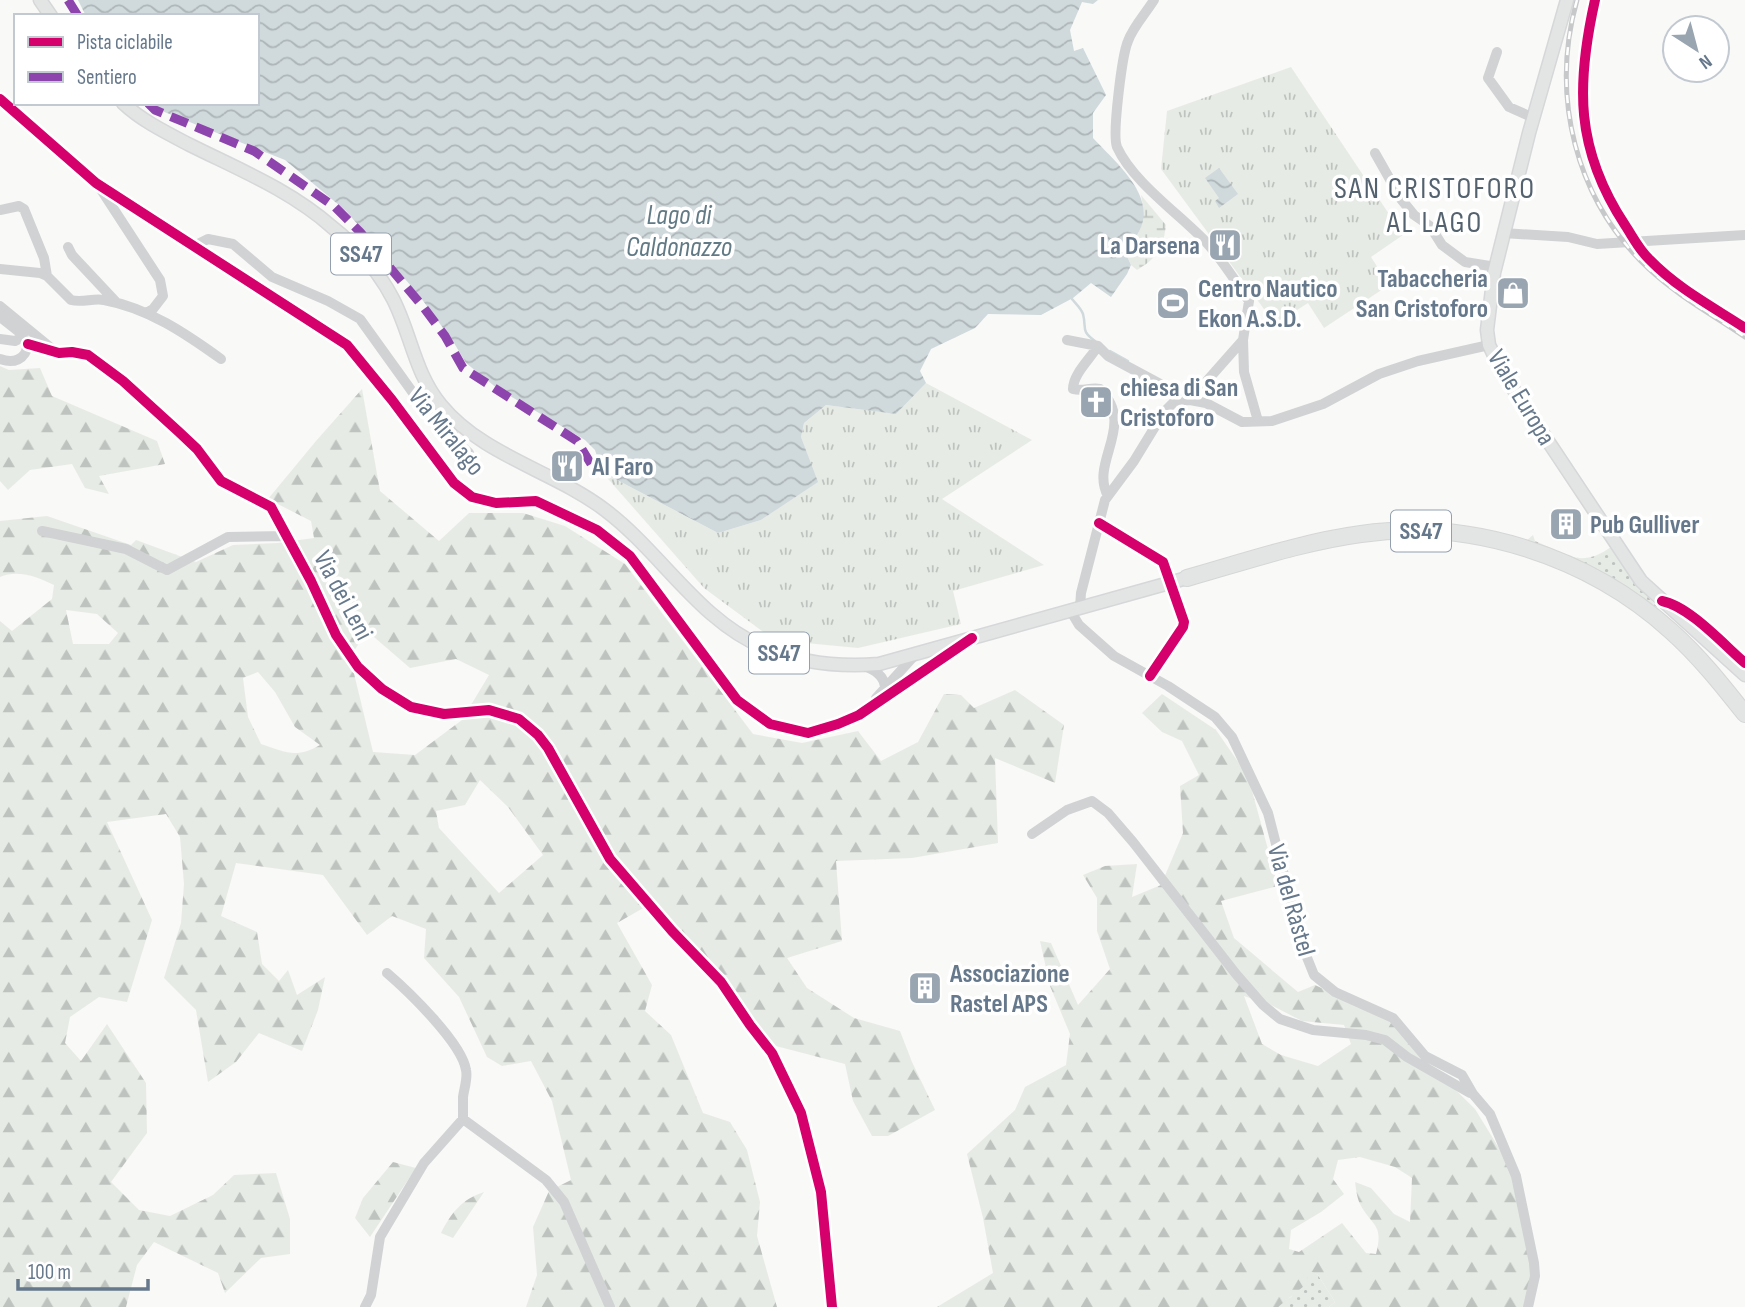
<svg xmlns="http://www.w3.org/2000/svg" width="1745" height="1307" viewBox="0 0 1745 1307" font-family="'Sofia Sans Condensed',sans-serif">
  <defs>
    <pattern id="grass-dots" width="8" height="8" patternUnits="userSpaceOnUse" patternTransform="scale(1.75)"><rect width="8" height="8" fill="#e7ebe5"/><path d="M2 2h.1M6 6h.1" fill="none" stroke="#bfc3c0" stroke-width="1.8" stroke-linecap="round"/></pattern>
    <pattern id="forest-firs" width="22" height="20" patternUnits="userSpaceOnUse" patternTransform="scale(1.75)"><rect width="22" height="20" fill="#e7ebe5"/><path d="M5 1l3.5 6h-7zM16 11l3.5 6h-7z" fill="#bfc3c0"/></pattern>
    <pattern id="wetland-marsh" width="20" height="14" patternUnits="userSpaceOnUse" patternTransform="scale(1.75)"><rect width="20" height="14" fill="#e7ebe5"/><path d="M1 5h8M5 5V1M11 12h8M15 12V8" fill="none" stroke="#bfc3c0"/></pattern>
    <pattern id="park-tufts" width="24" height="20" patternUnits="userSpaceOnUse" patternTransform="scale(1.75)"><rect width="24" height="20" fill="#e7ebe5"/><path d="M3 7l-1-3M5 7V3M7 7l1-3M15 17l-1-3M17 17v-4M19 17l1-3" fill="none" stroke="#bfc3c0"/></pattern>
    <pattern id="water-waves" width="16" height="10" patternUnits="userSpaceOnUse" patternTransform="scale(1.75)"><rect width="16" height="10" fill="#d0d9dc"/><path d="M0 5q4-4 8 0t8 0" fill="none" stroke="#adb5b8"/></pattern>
  </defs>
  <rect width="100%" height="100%" fill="#f9f9f8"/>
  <path fill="url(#grass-dots)" d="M1533,535L1535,541C1567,554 1580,569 1611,547L1632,579L1658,608L1610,578L1526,541Z
    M1310,1270L1318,1275L1335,1302L1329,1307H1278L1281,1302L1291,1297Z"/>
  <path fill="url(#forest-firs)" fill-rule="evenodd" d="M0,366L9,370L40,368L52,396L157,441L165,464L99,476L109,494L85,488L72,464L30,470L8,490L0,481Z
    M362,389L380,491L439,541L469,513H523L565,526L625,564L753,734L802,743L858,731L881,761L918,742L944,694L961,695L974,708L1015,690L1064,725L1055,783L995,758L998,843L912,858L836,861L842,941L787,958L807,988L854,1018L900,1031L912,1062L935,1110L888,1136H872L853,1101L845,1064L772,1045L746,1011L721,973L654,902L617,923L652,985L645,1011L671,1035L703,1113L730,1122L747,1150L760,1202L757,1236L777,1307H526L537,1275L533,1227L549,1191L571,1180L552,1101L531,1061L502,1066L487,1057L459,997L424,958L426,929L392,916L367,935L323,875L236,863L221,916L257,932L262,964L279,981L288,970L297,995L325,977L318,1010L302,1051L259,1033L236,1062L208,1082L196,1010L164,978L181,923L184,884L180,837L166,814L107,822L152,920L127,1002L99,997L70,1017L65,1043L81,1061L107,1024L146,1083L147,1133L111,1182L139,1210L170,1216L213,1195L234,1175L276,1173L290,1219V1254L261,1258L225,1293L218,1273L154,1242L137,1265L126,1307H0V621L12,631L52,599L54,585C38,577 18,569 0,577V521L47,516L131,545L136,540L196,562L233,545L278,543L314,538L311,521L268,499L316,441ZM66,610L97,614L118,633L109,644H73ZM367,631L410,668L456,659L489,675L462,720L415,755L373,752L350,657ZM258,672L275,692L295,727L320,745C296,759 286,752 261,744L248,717L243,678ZM480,780L508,807L543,855L499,893L439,828L436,811L465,805Z
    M1162,694L1216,730L1248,776L1278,886L1221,901L1234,938L1298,992L1315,985L1396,1023L1417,1052L1475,1109L1510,1166L1533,1274L1524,1307H1329L1335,1302L1318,1275L1310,1271L1304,1286L1278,1307H937L993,1273L983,1218L967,1154L1015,1110L1025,1087L1066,1065L1070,1034L1050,986L1040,941L1051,943L1078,1005L1110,969L1097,931V898L1083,875L1105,866L1137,864L1132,897L1161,885L1183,833L1180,786L1199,775L1182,741L1162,732L1142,713ZM1244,996L1271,1005L1302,1021L1344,1025L1351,1044L1318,1066L1281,1055L1262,1044ZM1360,1157L1395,1167L1412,1178L1410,1222L1394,1214L1371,1188L1355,1182C1356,1189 1357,1198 1360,1204C1372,1227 1384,1223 1376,1254L1366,1253L1342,1223L1299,1252L1289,1249L1291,1230L1321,1212L1344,1194L1333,1179L1338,1160Z
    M393,1162L416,1168L370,1237L355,1218L363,1198Z
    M484,1192L453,1238L441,1233C451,1213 462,1199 484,1192Z"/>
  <path fill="url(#wetland-marsh)" d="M1141,195L1166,225C1163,249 1158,257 1137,270L1131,265L1124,250C1143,233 1146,219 1141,195Z"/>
  <path fill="url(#park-tufts)" d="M1291,67L1403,235L1371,257L1389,285L1324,328L1308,303L1275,324L1161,169L1167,111Z
    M926,383L1032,440L942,499L1044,565L953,591L961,624L858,648L774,640L704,588L602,472L718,533L761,520L817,482L801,437L804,423L826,405L896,414Z"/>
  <path fill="url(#water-waves)" d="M78,0H1098L1093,4L1082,2L1070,30L1074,51L1083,48L1106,95L1093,113V138C1123,170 1171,208 1124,250L1131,265L1127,274L1111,297L1091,283L1073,298L1041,315L988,314L975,328L931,349L920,371L926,383L896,414L826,405L804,423L801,437L818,482L761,520L718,533L602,472L595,450L585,440L498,389L466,363L454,343L418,294L346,211L285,160L157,109L152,103H257V16H86Z
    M1219,168L1238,194L1219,208L1215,201L1219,198L1205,178Z"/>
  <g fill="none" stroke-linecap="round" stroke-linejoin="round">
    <path stroke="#d0d9dc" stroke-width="2.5" d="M1072,299C1075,303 1081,308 1083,314C1087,329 1080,330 1095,341
      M1110,351L1128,361"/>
    <g stroke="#d6d7d8" stroke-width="15">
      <path id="major" d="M40,0L51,16
        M1567,0L1529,133L1494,273L1487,330L1489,345L1502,372L1641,581L1745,675
        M123,103C142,121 167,133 190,145C240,170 290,190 332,227C356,246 379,272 393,299C411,334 415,374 441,405C483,456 554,471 605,510C661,552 699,621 765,648C800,663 841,667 879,664L1187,578"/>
    </g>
    <g stroke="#d5d6d6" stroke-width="18">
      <path id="highway" d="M1187,578C1244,562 1302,542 1361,534C1472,518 1589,557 1671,631C1699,656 1722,685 1745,714"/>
    </g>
    <path stroke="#d1d2d3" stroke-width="10" d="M1154,0C1146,13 1133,27 1128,41C1122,55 1112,135 1117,147C1133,182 1178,213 1205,241C1222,259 1235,281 1249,301L1243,340L1244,372L1258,421
      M1497,52L1488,78L1509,107L1534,118
      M0,99L96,183L347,345L392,400L454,483L472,497L496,503L536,501L597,530L630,556L737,700L770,724L808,733L838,724L859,715L967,641
      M1375,153L1401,199L1414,215L1430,226L1442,245L1465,262L1496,267
      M1599,173L1619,215L1635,240
      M100,188L160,280L163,296L153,309L146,313
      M0,210L19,206L24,209L44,258L47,276
      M1503,233L1568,237L1597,244L1745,235
      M194,246L208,239L233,244L272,277L328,301L360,319L462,461L468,459L469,453L455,440L444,410
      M68,247L72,255L116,302
      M0,269L40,273L47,276L71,300C82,303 93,298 104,300C148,308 185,333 221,359
      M0,306L50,347
      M0,317L18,331L28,344C26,360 13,364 0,359
      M0,339L15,341L23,337
      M1067,340L1098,346
      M28,344L59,353L72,352L88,355L123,381L179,432L197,449L221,481L271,507L311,581L336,635L358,667L382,689L411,707L444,714L489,710L519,719L538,735L548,748L610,859L672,931L721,982L750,1025L772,1053L801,1113L821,1192L832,1307
      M1098,346C1090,359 1073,374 1073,389C1083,392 1090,387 1100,389C1137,426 1089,462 1108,496
      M1098,346L1108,356L1190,400
      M1190,400L1243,340
      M42,531L126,549L167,570L228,537L287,536
      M1080,607L1081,593L1105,500L1134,461L1164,412L1175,401L1190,400L1206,403L1242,422L1272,421L1323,404L1379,374L1418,361L1489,345
      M1070,610L1079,625L1114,656L1168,686L1215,717L1232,737L1268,813L1302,945L1314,975L1335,992L1393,1018L1425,1056L1462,1075L1473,1094L1490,1114L1516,1176L1534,1263L1535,1276L1528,1307
      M862,665C874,670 885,675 885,689
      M876,698L915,655
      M1032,834L1067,810L1092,801L1108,813L1133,842L1236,974L1263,1005L1280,1019L1313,1030L1366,1035L1385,1040L1407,1057L1470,1093
      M387,973C408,991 462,1043 466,1070C468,1078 464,1089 463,1097C463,1105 463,1112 463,1119
      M365,1307L371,1295L380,1237L424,1163L463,1119L546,1180L564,1202L610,1307"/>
    <use href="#major" stroke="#e3e4e4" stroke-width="12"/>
    <use href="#highway" stroke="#e3e4e4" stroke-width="16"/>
    <g stroke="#c6c8c9" stroke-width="5">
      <path id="rail" d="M1577,0C1550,96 1575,200 1649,269C1678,296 1713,315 1745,337"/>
    </g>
    <use href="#rail" stroke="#fff" stroke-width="2.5" stroke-dasharray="8" stroke-linecap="butt"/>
    <path stroke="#8e44ad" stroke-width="9" stroke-dasharray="18 9" stroke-linecap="butt" d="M68,0L78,16
      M148,103L155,110L254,151L335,207L360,232L424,308L445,336L463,368L577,441L591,464"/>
    <g stroke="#fff" stroke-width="15">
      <path id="cycleway" d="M1595,0C1576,85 1575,149 1625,225C1633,237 1639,250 1650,260C1677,288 1713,307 1745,328
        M0,99L96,183L347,345L392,400L454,483L472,497L496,503L536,501L597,530L630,556L737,700L770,724L808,733L838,724L859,715L972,638
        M28,344L59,353L72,352L88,355L123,381L179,432L197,449L221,481L271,507L311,581L336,635L358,667L382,689L411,707L444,714L489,710L519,719L538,735L548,748L610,859L672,931L721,982L750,1025L772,1053L801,1113L821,1192L832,1307
        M1099,523L1163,562L1184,622L1183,627L1150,676
        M1662,601C1689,606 1724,645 1745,663"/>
    </g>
    <use href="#cycleway" stroke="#d6006c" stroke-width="10"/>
  </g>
  <defs>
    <g id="restaurant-square" transform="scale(1.75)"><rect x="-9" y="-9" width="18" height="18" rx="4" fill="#99a5b1" stroke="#fff"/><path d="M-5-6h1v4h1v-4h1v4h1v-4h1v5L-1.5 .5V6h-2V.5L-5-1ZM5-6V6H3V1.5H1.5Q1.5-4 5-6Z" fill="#fff"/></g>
    <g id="shop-square" transform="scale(1.75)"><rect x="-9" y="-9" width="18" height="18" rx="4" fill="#99a5b1" stroke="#fff"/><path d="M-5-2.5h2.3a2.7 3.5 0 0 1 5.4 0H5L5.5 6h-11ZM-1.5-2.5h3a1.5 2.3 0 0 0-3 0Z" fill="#fff"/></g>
    <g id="stadium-square" transform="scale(1.75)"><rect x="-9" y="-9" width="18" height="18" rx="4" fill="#99a5b1" stroke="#fff"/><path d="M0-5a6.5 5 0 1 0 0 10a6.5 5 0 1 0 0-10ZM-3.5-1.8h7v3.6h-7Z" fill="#fff"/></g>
    <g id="church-square" transform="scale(1.75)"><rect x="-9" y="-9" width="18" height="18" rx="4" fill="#99a5b1" stroke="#fff"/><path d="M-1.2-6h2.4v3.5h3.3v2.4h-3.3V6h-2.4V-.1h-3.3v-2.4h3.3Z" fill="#fff"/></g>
    <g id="building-square" transform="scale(1.75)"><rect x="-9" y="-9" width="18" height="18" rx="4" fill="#99a5b1" stroke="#fff"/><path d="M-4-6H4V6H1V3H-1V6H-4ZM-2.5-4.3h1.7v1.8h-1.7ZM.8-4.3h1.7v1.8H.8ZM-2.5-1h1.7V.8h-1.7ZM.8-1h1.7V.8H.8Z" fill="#fff"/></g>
  </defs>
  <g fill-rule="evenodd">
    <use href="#restaurant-square" x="1225" y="245"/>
    <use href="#shop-square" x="1513" y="293"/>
    <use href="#stadium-square" x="1173" y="303"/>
    <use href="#church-square" x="1096" y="402"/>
    <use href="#restaurant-square" x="567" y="466"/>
    <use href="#building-square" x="1566" y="524"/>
    <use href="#building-square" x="925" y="988"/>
  </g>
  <g text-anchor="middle" stroke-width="7" stroke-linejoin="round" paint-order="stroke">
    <g fill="#fff" stroke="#94a0ae" stroke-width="2">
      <rect x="331" y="233.5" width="60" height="41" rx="5"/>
      <rect x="1391" y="510.5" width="60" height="41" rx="5"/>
      <rect x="749" y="632.5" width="60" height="41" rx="5"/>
    </g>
    <g font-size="24" font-weight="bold" fill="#66788b">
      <text x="361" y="262">SS47</text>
      <text x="1421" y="539">SS47</text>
      <text x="779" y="661">SS47</text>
    </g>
    <g font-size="26" font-weight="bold" fill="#66788b" stroke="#fff" text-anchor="start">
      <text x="1200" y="254" text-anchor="end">La Darsena</text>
      <text x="1488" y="287" text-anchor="end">Tabaccheria<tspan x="1488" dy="30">San Cristoforo</tspan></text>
      <text x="1198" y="297">Centro Nautico<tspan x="1198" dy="30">Ekon A.S.D.</tspan></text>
      <text x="1120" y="396">chiesa di San<tspan x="1120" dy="30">Cristoforo</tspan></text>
      <text x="592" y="475">Al Faro</text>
      <text x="1590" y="533">Pub Gulliver</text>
      <text x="950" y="982">Associazione<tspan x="950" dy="30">Rastel APS</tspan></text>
    </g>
    <g font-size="26" fill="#66788b" stroke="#fff">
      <text transform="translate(1522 397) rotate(59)" y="9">Viale Europa</text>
      <text transform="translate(447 431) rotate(51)" y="9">Via Miralago</text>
      <text transform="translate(344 595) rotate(62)" y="9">Via dei Leni</text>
      <text transform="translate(1292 900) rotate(74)" y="9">Via del Ràstel</text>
    </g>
    <g font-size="28" font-style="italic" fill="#627a85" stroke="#fff">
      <text x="679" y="224">Lago di<tspan x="679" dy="32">Caldonazzo</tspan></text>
    </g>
    <g font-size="30" letter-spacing="2" fill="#54626f" stroke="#fff">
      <text x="1435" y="198">SAN CRISTOFORO<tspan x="1435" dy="34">AL LAGO</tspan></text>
    </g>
  </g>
  <rect x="14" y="14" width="245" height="91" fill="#ffffff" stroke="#c2c9d1" stroke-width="2"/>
  <rect x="28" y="37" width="35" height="10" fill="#d6006c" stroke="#c2c9d1" stroke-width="2"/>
  <text x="77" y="49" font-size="21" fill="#66788b">Pista ciclabile</text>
  <rect x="28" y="72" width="35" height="10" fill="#8e44ad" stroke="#c2c9d1" stroke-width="2"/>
  <text x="77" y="84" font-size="21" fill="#66788b">Sentiero</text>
  <g transform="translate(1696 49) rotate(144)"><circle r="33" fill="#ffffff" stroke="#c2c9d1" stroke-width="2"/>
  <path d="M0-5L12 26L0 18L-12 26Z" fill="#99a5b1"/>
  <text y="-10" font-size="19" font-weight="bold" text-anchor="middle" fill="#66788b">N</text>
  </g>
  <path d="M18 1279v10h130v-10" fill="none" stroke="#66788b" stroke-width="3.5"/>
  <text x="28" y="1279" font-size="21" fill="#66788b" stroke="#ffffff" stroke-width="5" paint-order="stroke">100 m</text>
</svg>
